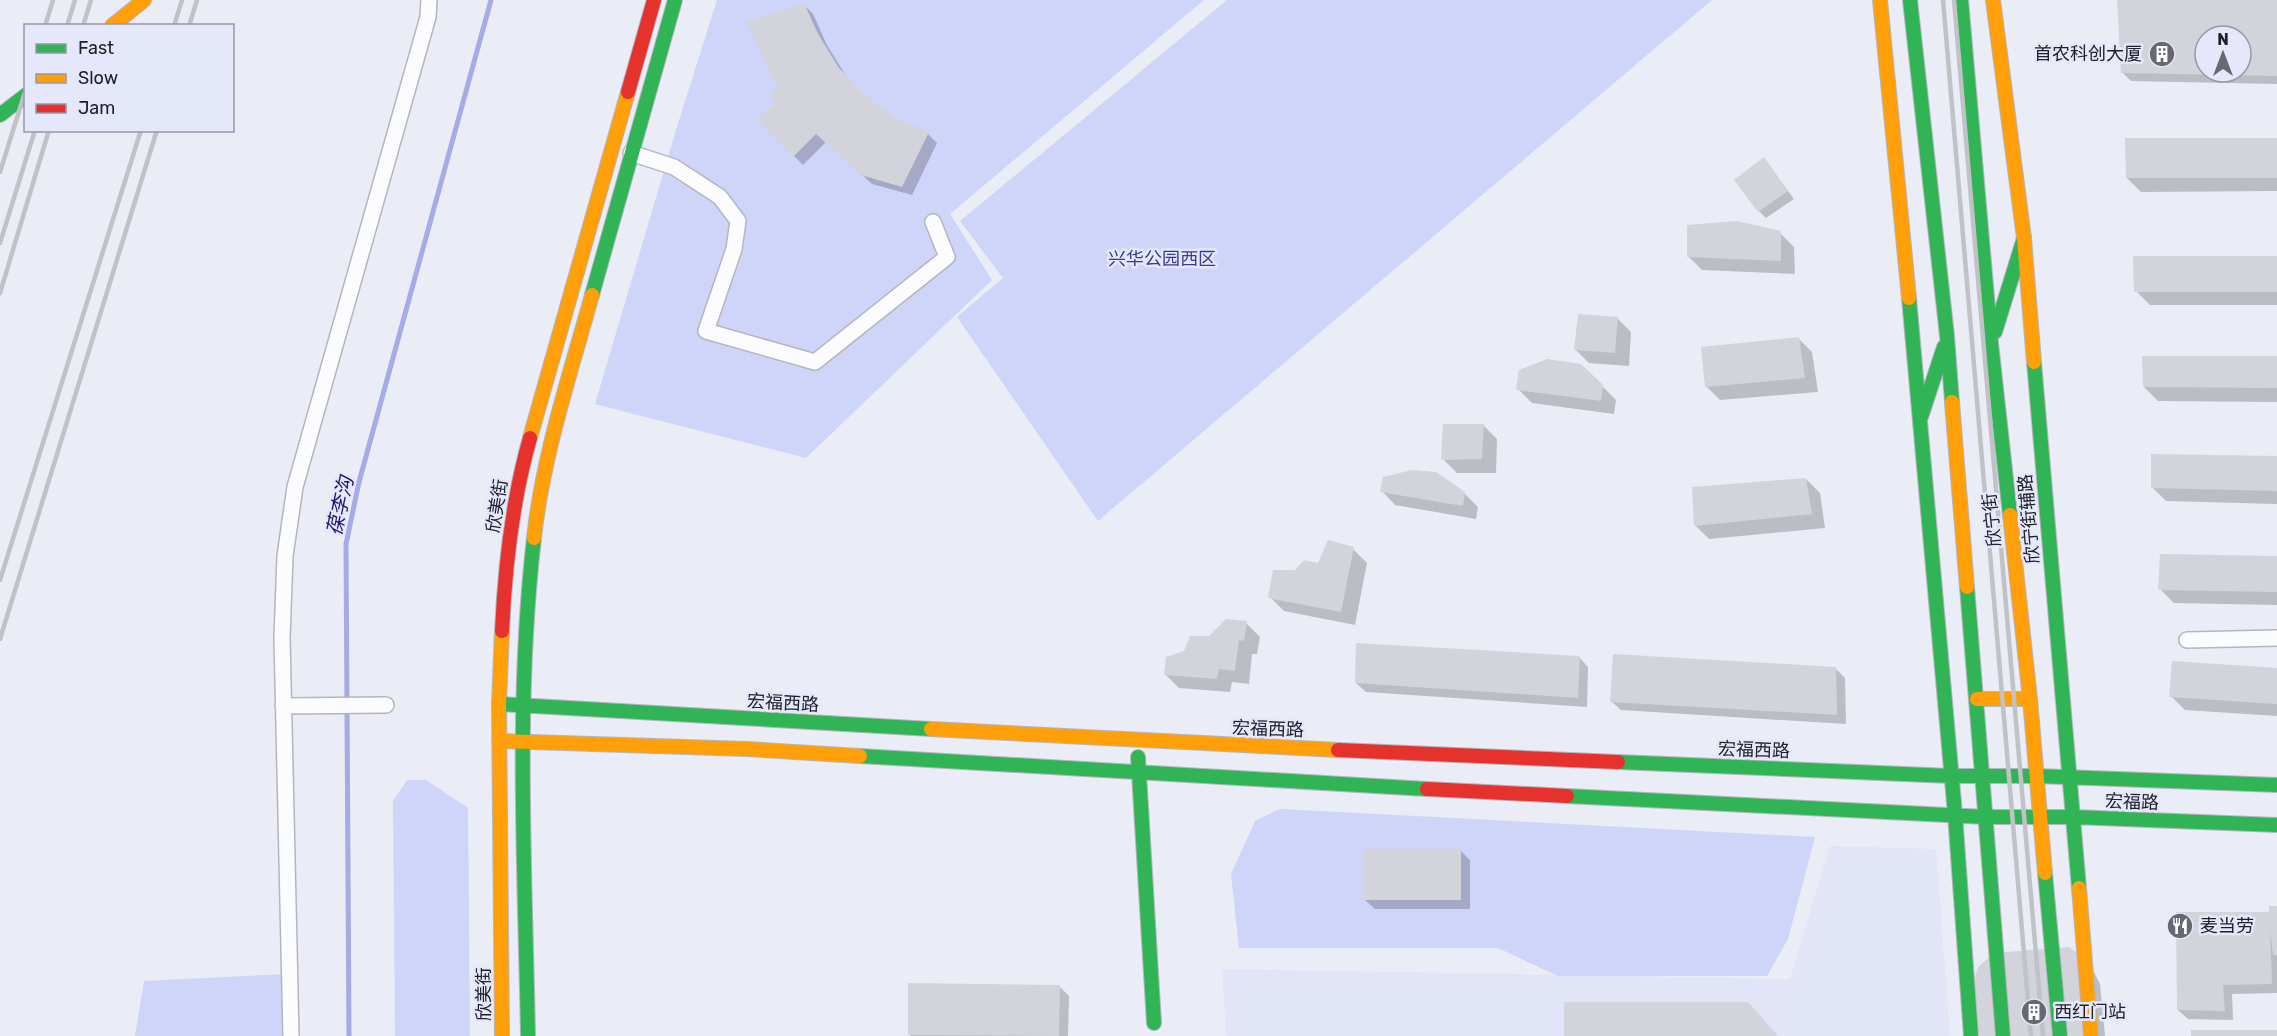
<svg xmlns="http://www.w3.org/2000/svg" width="2277" height="1036" viewBox="0 0 2277 1036" font-family="Rubik,'Noto Sans SC',sans-serif">
  <rect width="100%" height="100%" fill="#eaecf6"/>
  <path fill="#e2e5f8" d="M1830,846L1936,849L1950,1036H1226L1222,969L1790,979Z"/>
  <path fill="#cfd4f9" d="M717,0H1204L950,214L992,280L806,458L595,404L676,130Z
    M1227,0H1712L1098,521L957,317L1003,278L960,221Z
    M407,780H426L468,808L470,1036H395L393,801Z
    M1280,809L1815,837L1788,939L1767,976H1558L1498,948H1239L1231,874L1255,821Z
    M285,974L286,1036H135L144,981Z"/>
  <path fill="#0003" fill-rule="evenodd" d="M2118,0H2277V84L2131,81L2122,72ZM2205,36H2241V72H2205Z
    M803,4L813,14L827,45L848,79L866,98L898,120L928,134L937,143L912,195L872,184L826,142L803,165L759,120L778,103L779,87Z
    M2277,140V191L2141,192L2127,178Z
    M1764,159L1794,199L1766,218L1759,211Z
    M1780,233L1794,247L1795,274L1702,270L1688,256Z
    M2277,258V305H2150L2136,291Z
    M1617,318L1631,332L1629,366L1589,363L1575,349Z
    M1798,338L1812,352L1818,392L1720,400L1706,386Z
    M2277,357V402L2158,401L2144,387Z
    M1602,386L1616,400L1614,414L1532,403L1518,389Z
    M1483,425L1497,439L1496,473H1457L1443,459Z
    M2277,458V504L2166,501L2152,487Z
    M1806,479L1820,493L1825,528L1709,539L1695,525Z
    M1382,491L1464,493L1478,507L1476,519L1395,505Z
    M1353,549L1367,563L1355,625L1284,611L1270,597L1296,571L1319,564Z
    M2277,557V605L2174,603L2160,589Z
    M1246,623L1260,637L1257,654H1252L1249,684L1232,682L1230,692L1179,688L1165,674L1185,652Z
    M1579,657L1588,667L1587,707L1366,692L1356,683Z
    M1836,669L1845,678L1846,724L1621,710L1611,701Z
    M2277,669V716L2185,710L2171,696Z
    M1460,850L1470,860V909H1375L1365,900Z
    M2277,908V993L2232,994L2233,1020L2188,1019L2178,1010Z
    M2092,968L2100,984L2105,1036H1977Z
    M1059,986L1069,996L1068,1036H911L909,1034Z"/>
  <g fill="none" stroke-linecap="round" stroke-linejoin="round">
    <path stroke="#a5abe4" stroke-width="5" d="M349,1036L346,544L359,482L491,0"/>
  </g>
  <path fill="#d2d3db" fill-rule="evenodd" d="M2117,0H2277V76L2121,73ZM2205,36H2241V72H2205Z
    M804,3L818,34L839,68L866,96L898,119L929,132L902,187L861,175L816,134L793,157L757,119L776,103L770,95L777,87L747,22Z
    M2125,138H2277V178H2126Z
    M1764,157L1788,191L1758,212L1734,180Z
    M1737,221L1781,231V261L1687,257V225Z
    M2133,256H2277V292H2134Z
    M1578,314L1618,317L1615,353L1574,350Z
    M1799,337L1805,378L1705,387L1701,347Z
    M2142,356H2277V388L2143,387Z
    M1547,359L1581,364L1603,385L1601,401L1516,390L1519,370Z
    M1443,424H1484L1482,459L1441,460Z
    M2151,454L2277,456V491L2151,488Z
    M1412,470L1436,472L1465,492L1463,506L1380,492L1383,477Z
    M1806,478L1812,514L1694,526L1692,487Z
    M1328,540L1354,547L1341,612L1268,598L1273,570H1295L1304,560L1318,563Z
    M2160,554L2277,556V592L2158,590Z
    M1226,619L1247,621L1244,641L1239,640L1235,671L1219,669L1217,679L1164,675L1166,657L1184,651L1190,636H1209Z
    M1356,643L1580,656L1578,698L1355,683Z
    M1613,654L1836,667L1837,715L1610,702Z
    M2172,661L2277,668V704L2169,697Z
    M1364,849H1461V900H1364Z
    M2269,906H2277V955H2273L2270,928L2272,984L2223,985L2225,1011L2177,1010L2176,912H2269Z
    M2069,947L2083,957L2097,1036H1976L1972,987L1978,967L1994,953Z
    M908,983L1060,985L1059,1036L908,1035Z
    M1564,1002H1748L1778,1036H1564Z
    M2191,1030H2277V1036H2191Z"/>
  <g fill="none" stroke-linecap="round" stroke-linejoin="round">
    <g stroke="#b4b6be" stroke-width="18">
      <path id="street" d="M631,153L674,167L720,197L738,221L734,249L706,331L815,362L947,257L933,222
        M2187,640L2277,638
        M283,706L386,705
        M291,1036L282,638L285,556L295,487L428,17L429,0"/>
    </g>
    <g stroke="#b4b6be" stroke-width="16">
      <path id="fast" d="M1910,0L1947,336L1952,402
        M1961,0L1991,343L2010,515
        M0,115L26,95
        M592,295L675,0
        M1909,298L1955,814L1971,1036
        M1995,332L2024,238
        M2034,362L2079,888
        M1921,417L1944,347
        M1967,587L2003,1036
        M499,704L931,729
        M860,756L1427,789
        M1138,757L1154,1023
        M1618,762L1951,776H2037
        M2037,776L2277,785
        M1567,796L1986,817
        M1986,817H2073L2277,825
        M2045,873L2060,1036
        M528,1036C525,870 515,703 534,538"/>
    </g>
    <g stroke="#b4b6be" stroke-width="16">
      <path id="slow" d="M1880,0L1909,298
        M1993,0L2024,238L2034,362
        M112,26L144,0
        M1952,402L1967,587
        M530,438L628,92
        M2010,515L2030,699L2045,873
        M534,538C543,455 570,375 592,295
        M1977,699H2030
        M931,729L1338,750
        M499,741L747,749L860,756
        M2079,888L2091,1036
        M502,1036L499,704L502,631"/>
    </g>
    <g stroke="#b4b6be" stroke-width="16">
      <path id="jam" d="M628,92L654,0
        M502,631C505,565 512,501 530,438
        M1338,750L1618,762
        M1427,789L1567,796"/>
    </g>
    <use href="#street" stroke="#fcfcfe" stroke-width="15"/>
    <use href="#fast" stroke="#30b455" stroke-width="14"/>
    <use href="#slow" stroke="#ff9f0a" stroke-width="14"/>
    <use href="#jam" stroke="#e5322d" stroke-width="14"/>
    <path stroke="#c1c2c5" stroke-width="4.5" d="M1943,0L2031,1036
      M1954,0L2043,1036
      M45,26L53,0
      M67,26L75,0
      M83,26L91,0
      M174,26L182,0
      M189,26L197,0
      M0,172L26,89
      M0,243L35,130
      M0,293L49,130
      M0,580L141,130
      M0,639L157,130"/>
  </g>
  <defs>
    <g id="building-disc" transform="scale(1.35)"><circle r="9.5" fill="#676870" stroke="#e5e8fb"/><path d="M-4-6H4V6H1V3H-1V6H-4ZM-2.5-4.3h1.7v1.8h-1.7ZM.8-4.3h1.7v1.8H.8ZM-2.5-1h1.7V.8h-1.7ZM.8-1h1.7V.8H.8Z" fill="#fff"/></g>
    <g id="restaurant-disc" transform="scale(1.35)"><circle r="9.5" fill="#676870" stroke="#e5e8fb"/><path d="M-5-6h1v4h1v-4h1v4h1v-4h1v5L-1.5 .5V6h-2V.5L-5-1ZM5-6V6H3V1.5H1.5Q1.5-4 5-6Z" fill="#fff"/></g>
  </defs>
  <g fill-rule="evenodd">
    <use href="#building-disc" x="2162" y="54"/>
    <use href="#restaurant-disc" x="2180" y="926"/>
    <use href="#building-disc" x="2034" y="1012"/>
  </g>
  <g text-anchor="middle" stroke-width="5" stroke-linejoin="round" paint-order="stroke">
    <g font-size="18" fill="#202128" stroke="#e5e8fb" text-anchor="start">
      <text x="2142" y="60" text-anchor="end">首农科创大厦</text>
      <text x="2200" y="932">麦当劳</text>
      <text x="2054" y="1018">西红门站</text>
    </g>
    <g font-size="18" fill="#3b3994" stroke="#e5e8fb">
      <text x="1162" y="265">兴华公园西区</text>
    </g>
    <g font-size="18" fill="#202128" stroke="#e5e8fb">
      <text transform="translate(497 506) rotate(-81)" y="6">欣美街</text>
      <text transform="translate(2029 519) rotate(-95)" y="6">欣宁街辅路</text>
      <text transform="translate(1992 520) rotate(-96)" y="6">欣宁街</text>
      <text transform="translate(783 703) rotate(3)" y="6">宏福西路</text>
      <text transform="translate(1268 729) rotate(2)" y="6">宏福西路</text>
      <text transform="translate(1754 750) rotate(2)" y="6">宏福西路</text>
      <text transform="translate(2132 802) rotate(2)" y="6">宏福路</text>
      <text transform="translate(484 994) rotate(-90)" y="6">欣美街</text>
    </g>
    <g font-size="20" font-style="italic" fill="#221670" stroke="#e5e8fb">
      <text transform="translate(340 506) rotate(-78)" y="7">葆李沟</text>
    </g>
  </g>
  <rect x="24" y="24" width="210" height="108" fill="#e5e8fb" stroke="#9698a7" stroke-width="1.5"/>
  <rect x="36" y="44" width="30" height="9" fill="#30b455" stroke="#9698a7" stroke-width="1.5"/>
  <text x="78" y="54" font-size="18" fill="#202128">Fast</text>
  <rect x="36" y="74" width="30" height="9" fill="#ff9f0a" stroke="#9698a7" stroke-width="1.5"/>
  <text x="78" y="84" font-size="18" fill="#202128">Slow</text>
  <rect x="36" y="104" width="30" height="9" fill="#e5322d" stroke="#9698a7" stroke-width="1.5"/>
  <text x="78" y="114" font-size="18" fill="#202128">Jam</text>
  <g transform="translate(2223 54)"><circle r="28" fill="#e5e8fb" stroke="#9698a7" stroke-width="1.5"/>
  <path d="M0-4.5L10 22L0 15L-10 22Z" fill="#676870"/>
  <text y="-9" font-size="16" font-weight="bold" text-anchor="middle" fill="#202128">N</text>
  </g>
</svg>
